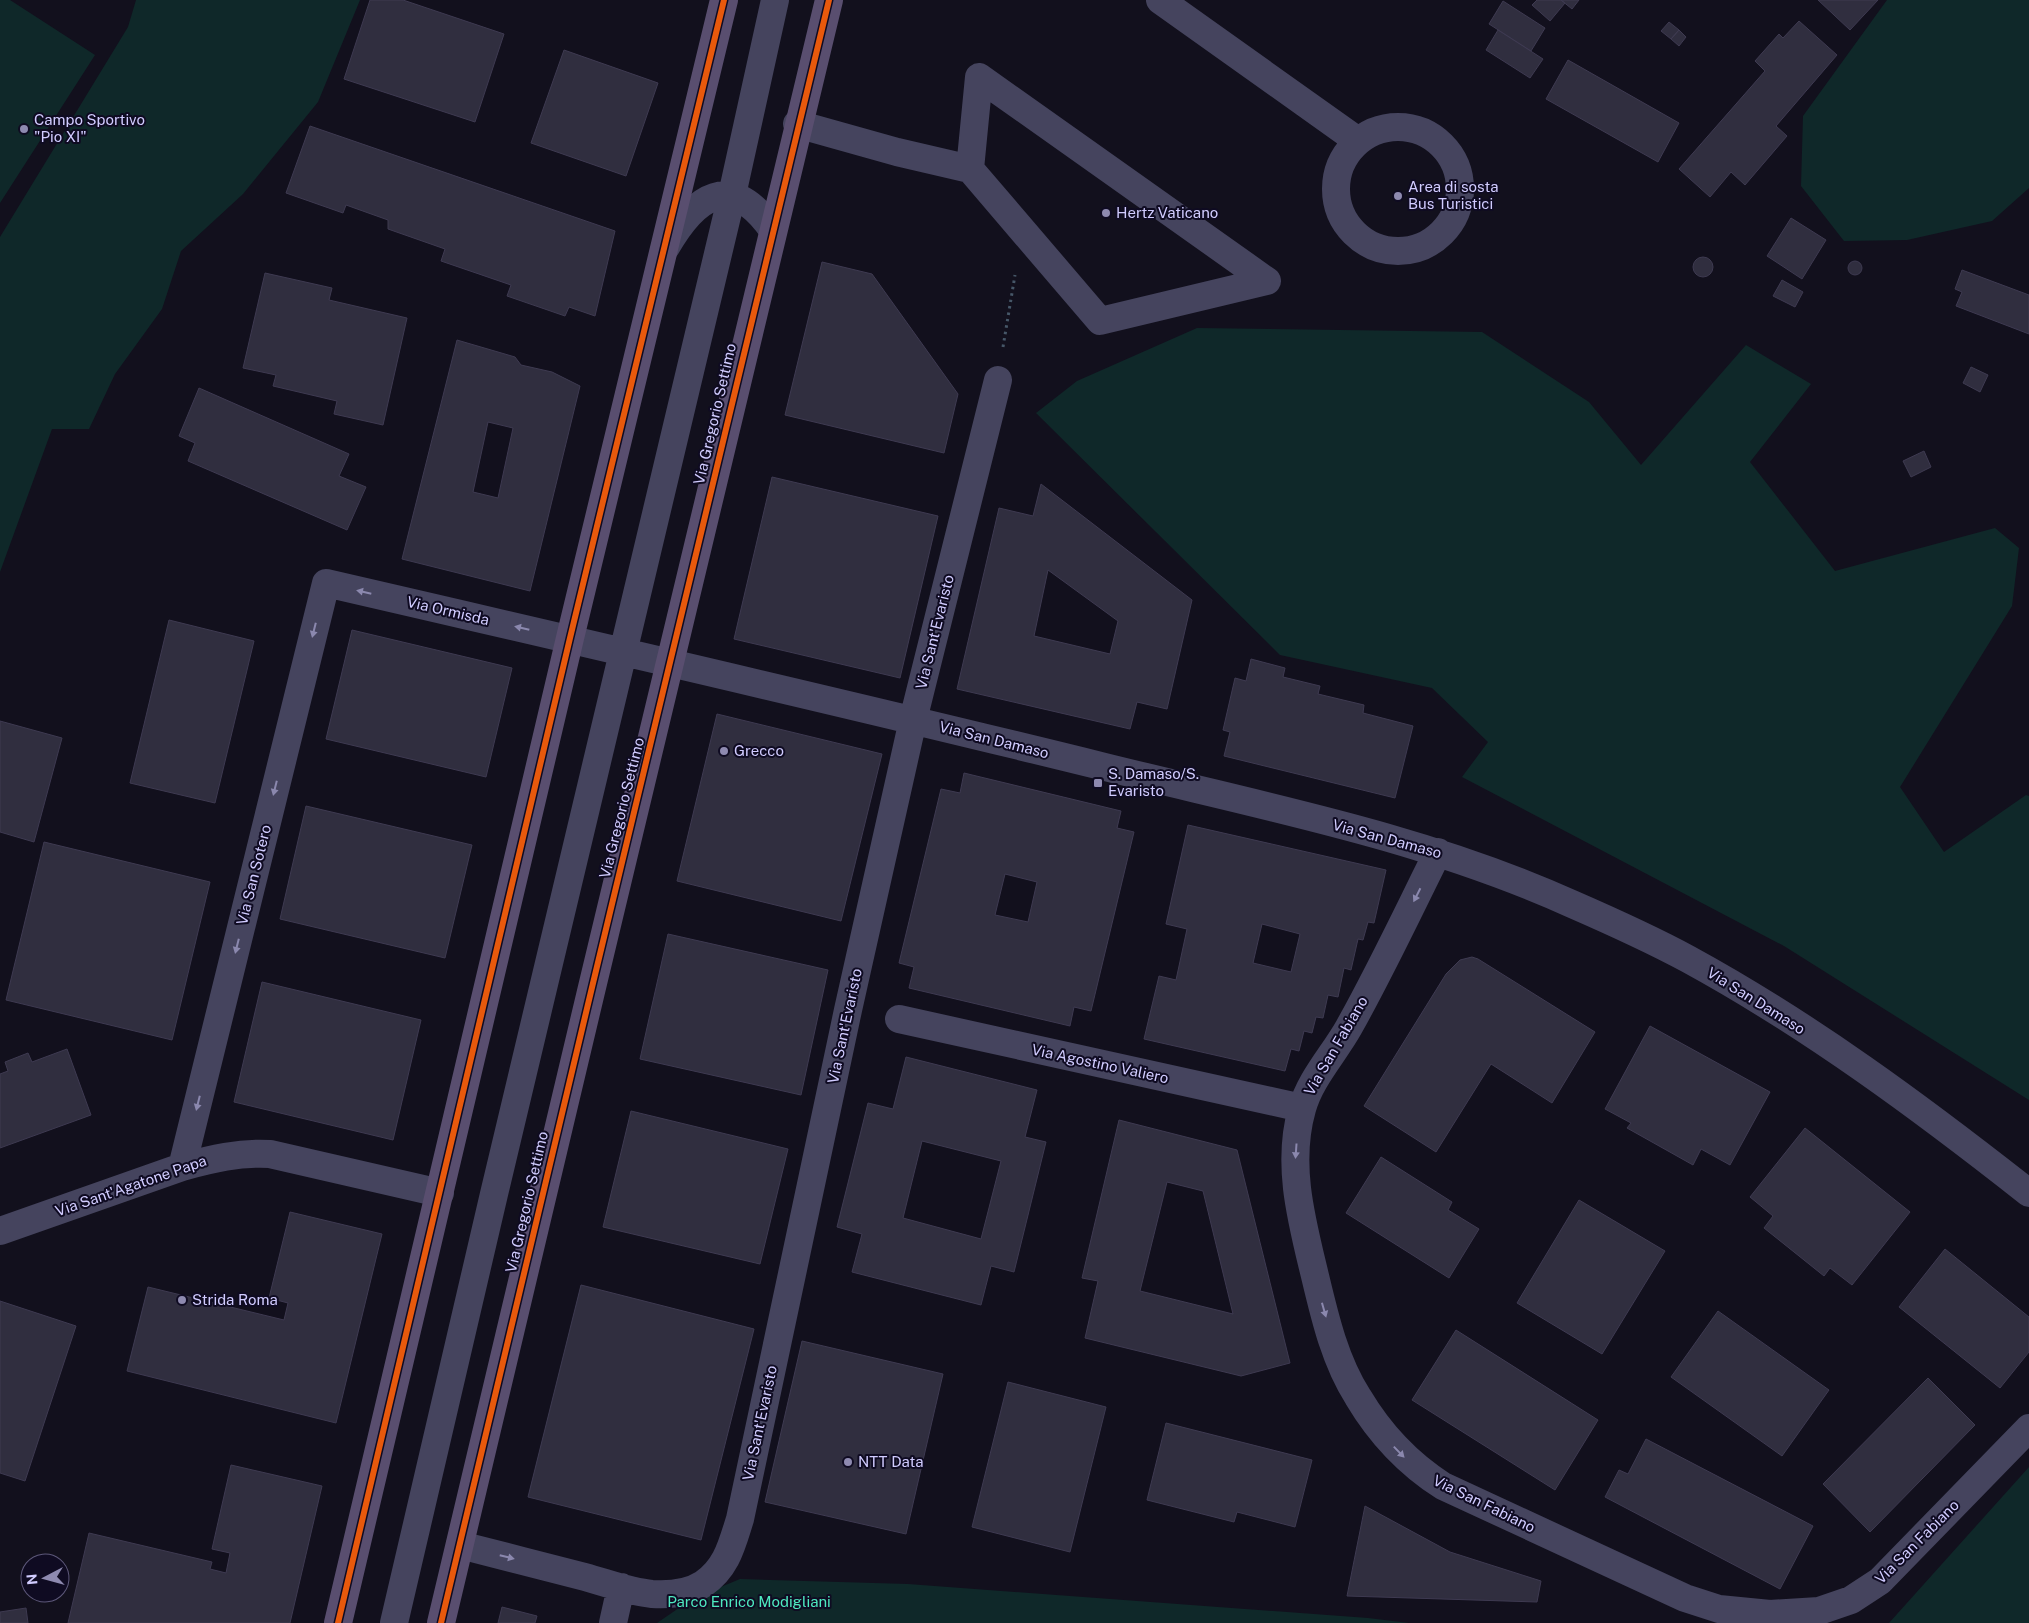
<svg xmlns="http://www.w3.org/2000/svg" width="2029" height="1623" viewBox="0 0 2029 1623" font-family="'Public Sans',sans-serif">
  <rect width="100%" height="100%" fill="#12101d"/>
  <path fill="#0f2829" d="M0,0H10L95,55L0,203Z
    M136,0H360L318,102L243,194L181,251L162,309L115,374L89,429H52L0,572V237L128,27Z
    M1887,0H2029V188L1992,221L1907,240L1844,241L1801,186L1803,116Z
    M1197,328L1482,332L1589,402L1641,465L1746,345L1811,384L1750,462L1835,571L1995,528L2019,548L2012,606L1900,787L1944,852L2026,795L2029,796V1100L1784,946L1462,777L1488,742L1432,688L1280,655L1036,413L1077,381Z
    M2029,1467V1623H1889Z
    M740,1579L908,1584L1368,1618L1409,1623H657L692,1599Z"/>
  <path fill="#302e3f" stroke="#3e3a51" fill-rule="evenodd" d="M370,0H403L504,34L475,122L344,79Z
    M1537,0H1561L1565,3L1550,21L1532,5Z
    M1561,0H1579L1572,9Z
    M1818,0H1878L1850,30Z
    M1503,1L1545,28L1531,51L1489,24Z
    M1799,21L1837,55L1776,126L1787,136L1745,185L1731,172L1710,197L1679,169L1765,71L1755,61L1779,34L1783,38Z
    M1669,22L1679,30L1671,39L1661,31Z
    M1498,30L1543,59L1530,78L1486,50Z
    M1679,30L1686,37L1679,46L1671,39Z
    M564,50L658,83L626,176L531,143Z
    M1568,60L1679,123L1658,162L1546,99Z
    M310,126L615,231L595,316L569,307L565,316L507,296L511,285L441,261L445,249L388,229V220L346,205L343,213L286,193Z
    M1791,218L1826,240L1802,279L1767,256Z
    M1693 267a10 10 0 1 1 20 0a10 10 0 1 1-20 0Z
    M1848 268a7 7 0 1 1 14 0a7 7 0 1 1-14 0Z
    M822,262L872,274L958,394L944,453L785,415Z
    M1962,270L2029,295V334L1956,306L1962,292L1955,289Z
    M265,273L332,288L329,300L407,318L383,425L334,414L337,401L273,386L276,375L243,368Z
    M1782,280L1803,292L1795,307L1773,296Z
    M457,340L515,357L521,365L552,372L580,386L530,591L402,559ZM488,422L513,428L498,498L473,492Z
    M1971,367L1988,375L1980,392L1963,383Z
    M199,388L349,454L339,476L366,487L347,530L188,461L195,443L179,436Z
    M1924,451L1931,467L1911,477L1903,461Z
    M772,477L938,516L900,678L734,639Z
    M1041,484L1192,600L1167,709L1137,702L1130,729L957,689L999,508L1033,516ZM1048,570L1118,621L1110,654L1034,636Z
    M169,620L254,641L215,803L130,783Z
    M352,630L512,668L486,777L326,739Z
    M1251,659L1285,668L1283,677L1320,686L1318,694L1364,705L1363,713L1413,726L1395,798L1224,756L1230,732L1223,730L1235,678L1246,681Z
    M717,714L882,754L841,921L677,881Z
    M0,721L62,738L34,842L0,832Z
    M964,773L1121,811L1117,828L1134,832L1091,1011L1074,1007L1070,1026L909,988L914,967L899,963L941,789L960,793ZM1005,874L1037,882L1028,922L995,915Z
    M306,806L472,845L445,958L280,919Z
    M1188,825L1386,870L1374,923L1368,922L1363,940L1358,939L1351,970L1344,968L1338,997L1328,995L1323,1018L1316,1017L1312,1033L1304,1031L1299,1051L1291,1049L1285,1071L1144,1039L1159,976L1176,980L1187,929L1166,924ZM1262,924L1300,934L1291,972L1253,963Z
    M44,842L210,882L172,1040L6,1000Z
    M668,934L828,970L801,1095L640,1059Z
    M1472,957L1478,959L1595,1032L1552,1103L1491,1064L1436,1152L1364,1106L1446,974L1460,960Z
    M262,982L421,1020L393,1140L234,1102Z
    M1650,1026L1770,1092L1730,1165L1701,1149L1693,1165L1627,1128L1631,1123L1605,1109Z
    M67,1049L91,1115L0,1148V1074L8,1071L5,1062L28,1053L32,1062Z
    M906,1057L1037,1090L1025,1137L1046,1142L1014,1272L991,1266L981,1305L852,1272L862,1234L837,1227L868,1103L893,1109ZM922,1141L1001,1161L981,1239L903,1218Z
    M631,1111L788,1149L760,1264L603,1227Z
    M1119,1120L1237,1150L1290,1363L1241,1376L1085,1338L1098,1281L1082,1278ZM1167,1182L1203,1191L1233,1314L1140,1291Z
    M1805,1128L1910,1212L1852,1285L1830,1268L1824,1276L1764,1228L1773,1216L1750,1197Z
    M1381,1157L1452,1202L1448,1210L1479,1229L1449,1278L1346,1213Z
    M1579,1200L1665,1251L1602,1354L1517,1303Z
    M290,1212L382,1234L336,1423L127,1371L148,1287L284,1320L288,1303L269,1298Z
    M1945,1249L2029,1317V1352L2000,1388L1899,1307Z
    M581,1285L754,1329L701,1540L528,1497Z
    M0,1301L76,1326L25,1481L0,1473Z
    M1718,1311L1829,1390L1782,1456L1671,1377Z
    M1456,1330L1598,1420L1555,1490L1412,1400Z
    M802,1341L943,1374L906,1534L765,1502Z
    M1928,1378L1975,1425L1870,1532L1823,1484Z
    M1008,1382L1106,1407L1070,1552L972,1527Z
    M1166,1423L1312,1460L1295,1527L1237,1512L1234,1522L1147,1500Z
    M1646,1439L1813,1526L1780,1589L1605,1497L1619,1470L1628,1474Z
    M231,1465L322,1486L290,1623H68L89,1533L212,1562L210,1569L226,1573L230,1553L212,1549Z
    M1365,1506L1450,1552L1541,1581L1537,1602L1347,1596Z
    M502,1607L537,1616L535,1623H498Z
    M26,1608L28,1623H0V1612Z"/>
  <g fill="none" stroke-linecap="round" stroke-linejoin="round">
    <path stroke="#465768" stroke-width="3" stroke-dasharray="2.5 4" stroke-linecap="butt" d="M1003,347L1015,275"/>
    <path stroke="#45445e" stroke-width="28" d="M1160,0L1358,141
      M979,77L1267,281L1100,321L970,169Z
      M797,124L897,152L970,169
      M1336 189a62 62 0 1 1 124 0a62 62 0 1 1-124 0Z
      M666,247C695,197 730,170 772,229
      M1438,852C1409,910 1381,970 1349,1027C1334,1054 1310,1079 1302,1109C1286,1165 1302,1222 1315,1276C1325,1318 1335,1361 1358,1397C1380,1434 1407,1463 1443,1486L1685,1598L1719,1609L1770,1614L1819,1611L1851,1600L1880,1581L2029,1428
      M899,1019L1302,1108
      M182,1167L326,583C586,643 846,703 1105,767C1262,806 1424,837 1572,904C1611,921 1651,939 1688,959C1809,1025 1921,1108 2029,1193
      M0,1231L182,1167C211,1159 240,1152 270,1154L440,1193
      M460,1545C502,1556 543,1566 585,1577C607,1583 630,1592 652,1594C669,1595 689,1593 703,1584C727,1568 732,1544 740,1519L848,1010L913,720L998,380
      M394,1623L494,1194L732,195L775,0
      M613,1623L621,1587"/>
    <path stroke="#594e6f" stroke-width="28" d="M338,1623L570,638L724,0
      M441,1623C570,1082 697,540 829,0"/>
    <g stroke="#0f0b22" stroke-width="9">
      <path id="cycleway" d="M338,1623L570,638L724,0
        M441,1623C570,1082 697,540 829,0"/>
    </g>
    <use href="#cycleway" stroke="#e8590c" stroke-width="6"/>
  </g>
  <defs><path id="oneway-solid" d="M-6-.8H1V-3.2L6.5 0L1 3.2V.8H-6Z" transform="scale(1.25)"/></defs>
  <g fill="#8b88ae">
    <use href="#oneway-solid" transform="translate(364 592) rotate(-167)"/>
    <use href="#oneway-solid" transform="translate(522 628) rotate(-167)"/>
    <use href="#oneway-solid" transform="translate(314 630) rotate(104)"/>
    <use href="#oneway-solid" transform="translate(275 788) rotate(104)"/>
    <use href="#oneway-solid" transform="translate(1417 895) rotate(117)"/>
    <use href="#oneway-solid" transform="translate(237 946) rotate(104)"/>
    <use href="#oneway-solid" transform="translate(198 1103) rotate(104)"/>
    <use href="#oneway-solid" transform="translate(1296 1151) rotate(94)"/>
    <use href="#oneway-solid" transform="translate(1324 1310) rotate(74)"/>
    <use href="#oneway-solid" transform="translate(1399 1452) rotate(46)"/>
    <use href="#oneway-solid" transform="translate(507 1557) rotate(14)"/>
  </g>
  <g fill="#8e8ab0" stroke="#0f0b22" stroke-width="2">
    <circle cx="24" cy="129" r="5"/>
    <circle cx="1398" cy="196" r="5"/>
    <circle cx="1106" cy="213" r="5"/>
    <circle cx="724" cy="751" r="5"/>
    <rect x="1093" y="778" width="10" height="10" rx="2.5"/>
    <circle cx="182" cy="1300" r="5"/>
    <circle cx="848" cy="1462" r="5"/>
  </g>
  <g text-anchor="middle" stroke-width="4" stroke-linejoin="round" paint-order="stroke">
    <g font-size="15" fill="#d1ccff" stroke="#0f0b22" text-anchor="start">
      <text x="34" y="125">Campo Sportivo<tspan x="34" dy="17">"Pio XI"</tspan></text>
      <text x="1408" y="192">Area di sosta<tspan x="1408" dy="17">Bus Turistici</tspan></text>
      <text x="1116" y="218">Hertz Vaticano</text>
      <text x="734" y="756">Grecco</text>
      <text x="1108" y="779">S. Damaso/S.<tspan x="1108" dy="17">Evaristo</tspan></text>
      <text x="192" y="1305">Strida Roma</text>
      <text x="858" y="1467">NTT Data</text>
    </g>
    <g font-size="15" fill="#d1ccff" stroke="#0f0b22">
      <text transform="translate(715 414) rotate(-77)" y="5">Via Gregorio Settimo</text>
      <text transform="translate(448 611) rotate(13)" y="5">Via Ormisda</text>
      <text transform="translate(935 632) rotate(-76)" y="5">Via Sant'Evaristo</text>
      <text transform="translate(994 740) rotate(14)" y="5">Via San Damaso</text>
      <text transform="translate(622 808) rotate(-76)" y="5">Via Gregorio Settimo</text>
      <text transform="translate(1387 839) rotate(15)" y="5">Via San Damaso</text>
      <text transform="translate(254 875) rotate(-76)" y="5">Via San Sotero</text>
      <text transform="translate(1756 1001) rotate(32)" y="5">Via San Damaso</text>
      <text transform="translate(845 1026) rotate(-78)" y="5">Via Sant'Evaristo</text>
      <text transform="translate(1336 1046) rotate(-60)" y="5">Via San Fabiano</text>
      <text transform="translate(1100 1064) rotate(12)" y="5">Via Agostino Valiero</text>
      <text transform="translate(131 1186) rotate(-19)" y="5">Via Sant'Agatone Papa</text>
      <text transform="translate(527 1202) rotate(-77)" y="5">Via Gregorio Settimo</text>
      <text transform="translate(760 1423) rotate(-78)" y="5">Via Sant'Evaristo</text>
      <text transform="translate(1484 1504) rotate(26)" y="5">Via San Fabiano</text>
      <text transform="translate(1917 1542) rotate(-45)" y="5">Via San Fabiano</text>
    </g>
    <g font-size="15" fill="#4ee9c0" stroke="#0f0b22">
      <text x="749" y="1607">Parco Enrico Modigliani</text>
    </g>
  </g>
  <g transform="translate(45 1578) rotate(264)"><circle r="24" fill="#0f0b22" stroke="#5d587a"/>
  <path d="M0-4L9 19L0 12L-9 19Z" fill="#8e8ab0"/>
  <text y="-8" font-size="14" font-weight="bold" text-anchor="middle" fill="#d1ccff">N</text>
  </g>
</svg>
